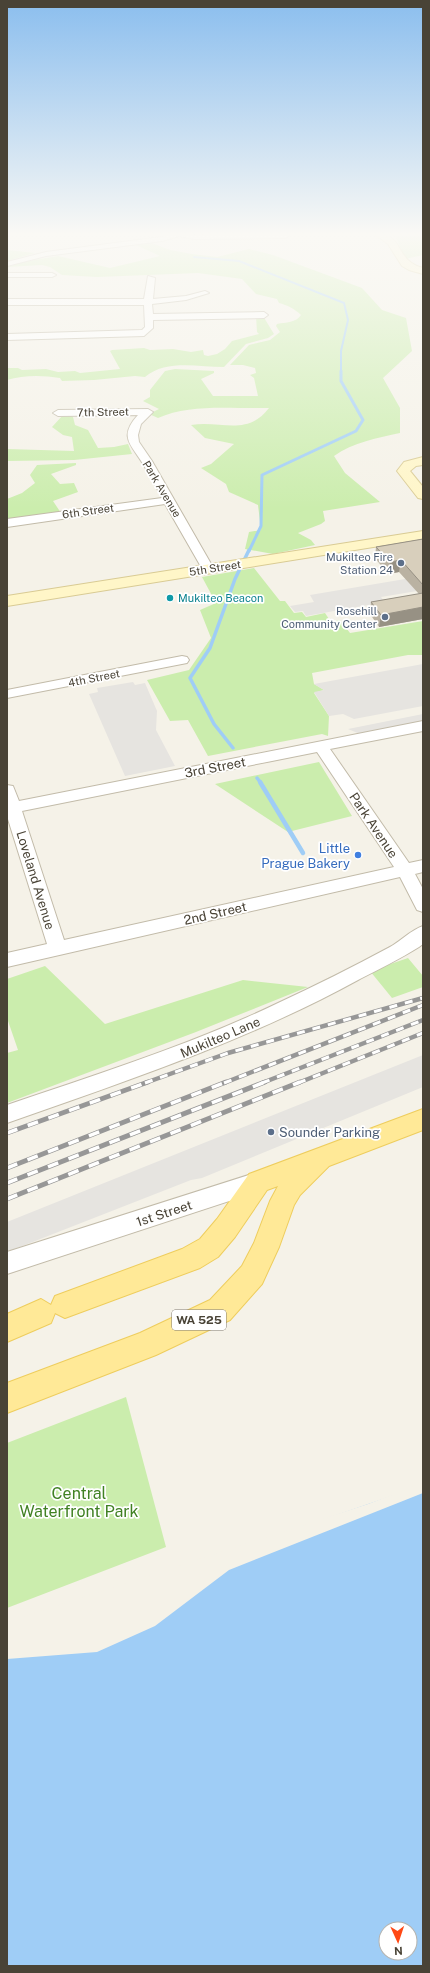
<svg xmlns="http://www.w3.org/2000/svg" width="430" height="1973" viewBox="0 0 430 1973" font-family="'Public Sans',sans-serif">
  <rect width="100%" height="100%" fill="#f5f2e8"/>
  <path fill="#cbedad" d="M384,233H423V255L405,259L396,237Z
    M149,242L170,250L192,254L217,257L249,249L273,255L362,288L382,310L406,318L412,351L383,378L400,408V433C378,438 353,442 334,456L345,473L380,502L323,511L325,521L321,524L298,533L311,540L315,545L273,554L245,549L249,532L261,530L258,505L229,492L226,484L201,468L211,464L234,444L205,438L191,425C221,420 247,437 269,408C234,409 190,403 158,418L149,414L159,409L143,401L150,397V390L165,371L175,369L214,371V373L201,379L213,396H258L254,378L250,375L256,373L255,368L243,365H230L249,345L270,340L280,332L276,326L277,324C286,322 296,323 301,315C295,309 287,305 279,303L277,299L256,294L242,279L198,273L97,277L62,275L50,267L42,265L7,267L28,261L58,256L110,268L160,256L134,244Z
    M7,250L35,253L7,261Z
    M256,316H263L274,334L268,338L246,344L224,367C198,367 166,359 145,377L135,376L94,380L62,381L60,378C42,375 23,375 7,380V368H18L22,370L46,369L58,372L75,371L80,373L120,369L110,351L112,350L144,348L150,350L173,349L191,352L203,350L204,355L208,356L217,354L225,349L232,341L259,334L257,332Z
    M69,414L73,417L75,425L88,430L98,448L114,447L128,444L132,454L74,460L7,461V449L74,451L72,437L63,435L52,427L63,415Z
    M76,463V465L51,474L60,484L74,483L78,492L53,501L61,513L7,521V499L22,493L35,483L30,475L37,465Z
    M254,568L280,601H285L294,613L302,612L306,617L325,613L331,622L340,620L350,633L423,621V655H408L312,673L314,684L324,690L314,693L329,716L328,736L322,734L208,756L188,720L170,721L147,680L189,670L211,638L200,610L216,603L202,577Z
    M319,762L352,816L288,832L215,784Z
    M408,958L423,976V987L392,998L370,971Z
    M45,966L105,1024L243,980L308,987L196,1032L7,1103V1053L18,1050L7,1018V979Z
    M126,1397L166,1547L7,1608V1443Z"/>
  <path fill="#e6e4e0" d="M423,576V590L381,597L385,602L306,616L303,611L295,612L290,606L314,602L310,595Z
    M423,664V706L354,719L343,714L329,716L314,692L324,690L314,684Z
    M133,682L135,685L145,683L157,711L156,730L175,766L125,776L89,694L98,692L97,688Z
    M423,714V722L360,734L348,729Z
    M423,1055V1087L202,1178L191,1180L7,1252V1222Z"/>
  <path fill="#9fcdf6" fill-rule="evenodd" d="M423,1485V1966H7V1624L264,1540ZM386,1929H410V1953H386Z"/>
  <path fill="#f5f2e8" d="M423,1483V1493L229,1570L155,1626L97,1652L7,1659V1622L368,1504Z"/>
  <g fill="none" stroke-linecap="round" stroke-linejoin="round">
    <path stroke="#9fcdf6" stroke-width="2" d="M194,257L239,261L344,303L348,320L341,351V372"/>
    <path stroke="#9fcdf6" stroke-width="3" d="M249,551L261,526L262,475L356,431L363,420L341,381V371"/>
    <path stroke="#9fcdf6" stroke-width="3.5" d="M233,748L214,724L190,678L210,648L235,579L249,550
      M257,778L261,783"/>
    <path stroke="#9fcdf6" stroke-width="4.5" d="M260,782L303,853"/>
    <g stroke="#c2bba9" stroke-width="2">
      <path id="street" d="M175,233L194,235L285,234L289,236L285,238L194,239L179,236L162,241L46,256L7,266V262L46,252L161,237Z
        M7,273H52L56,275L52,277H7Z
        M148,276L155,278L153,299L186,296L205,291L209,293L186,300L152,304L153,314L264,312L268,315L264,318L153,320V328L144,336L7,340V334L142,330L145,327L144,305H7V299H144Z
        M148,409L153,412L141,424L138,435L139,442L152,461L214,569L212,572H204L165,504L7,527V519L162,498C156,486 150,475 143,464C131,444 118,437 138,415L58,416L53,413L58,410Z
        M182,656L187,657L189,660L187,663L7,698V690Z
        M423,721V731L330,749L409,863L423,860V872L415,874L423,889V912L417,910L400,877L7,967V953L47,944L7,816V785L13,786L19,801ZM317,752L394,867L64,940L22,811Z
        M423,926V944L419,947C400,959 379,969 358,980C247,1041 126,1081 7,1123V1105C98,1074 190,1045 276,1004C315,986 353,967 390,947C401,941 411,930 423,926Z
        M258,1172L266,1175L269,1182L266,1189L7,1274V1252Z"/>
    </g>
    <g stroke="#d9cb94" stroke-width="2">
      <path id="secondary" d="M373,233C406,233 393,260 423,268V274L409,270L402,266L388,244Z
        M423,457V465L416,466L410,471L423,487V499L418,498L397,471L404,462Z
        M423,531V539L7,606V596Z"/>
    </g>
    <g stroke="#eecd5d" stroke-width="2">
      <path id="primary" d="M423,1109V1130L329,1166L300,1195L294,1205L279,1247L262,1284L230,1320L156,1355L7,1413V1383L140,1333L210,1300L242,1266L254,1243L270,1201L278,1186L267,1190L235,1237L218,1257L200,1268L65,1318L55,1313L51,1323L7,1342V1314L41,1299L51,1305L55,1296L182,1249L200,1239L217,1219L249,1174Z"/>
    </g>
    <use href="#street" fill="#fff" fill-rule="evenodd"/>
    <use href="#secondary" fill="#fff6c8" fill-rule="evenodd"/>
    <use href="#primary" fill="#ffe997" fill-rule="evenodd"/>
    <g stroke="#979797" stroke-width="4.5">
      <path id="rail-far1" d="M145,1083L228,1053L423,998
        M224,1083L423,1005
        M262,1083L423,1020
        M298,1083L423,1033"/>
    </g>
    <g stroke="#979797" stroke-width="5">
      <path id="rail" d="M7,1133L148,1082
        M7,1168L226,1082
        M7,1183L265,1082
        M7,1199L300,1082"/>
    </g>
    <use href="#rail-far1" stroke="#fff" stroke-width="3" stroke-dasharray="8" stroke-linecap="butt"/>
    <use href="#rail" stroke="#fff" stroke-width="3.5" stroke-dasharray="11" stroke-linecap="butt"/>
  </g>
  <path fill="#bab2a2" d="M423,539V619L379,627L370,614L371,602L419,594L399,572L388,574L375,558L376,547Z"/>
  <path fill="#979184" d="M401,560L399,572L388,574L390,562Z
    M423,607V619L379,627L381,615Z"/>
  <path fill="#d8cfbc" stroke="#979184" d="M423,539V585L401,560L390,562L376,547Z
    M423,593V607L381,615L371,602Z"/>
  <linearGradient id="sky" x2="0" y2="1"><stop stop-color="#8bbeee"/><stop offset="0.46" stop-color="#faf9f5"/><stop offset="1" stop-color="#faf9f5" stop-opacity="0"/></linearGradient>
  <rect width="430" height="509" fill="url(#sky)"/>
  <g fill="#5c6f8a" stroke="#fff" stroke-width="1.5">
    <circle cx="401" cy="563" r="4"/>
    <circle cx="385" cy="617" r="4"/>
    <circle cx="271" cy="1132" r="4"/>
  </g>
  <circle fill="#0f9aa8" stroke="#fff" stroke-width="1.5" cx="170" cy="598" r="4"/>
  <circle fill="#3f7fe0" stroke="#fff" stroke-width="1.5" cx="358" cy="855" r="4"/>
  <g text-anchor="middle" stroke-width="3.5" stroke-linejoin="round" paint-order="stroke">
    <g font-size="11" fill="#494336" stroke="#fff">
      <text transform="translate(103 412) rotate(-1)" y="4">7th Street</text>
      <text transform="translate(162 489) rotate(59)" y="4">Park Avenue</text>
      <text transform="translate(88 511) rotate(-8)" y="4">6th Street</text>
      <text transform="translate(215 568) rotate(-9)" y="4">5th Street</text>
      <text transform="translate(94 678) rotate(-11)" y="4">4th Street</text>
    </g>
    <g font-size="11" fill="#4e5e75" stroke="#fff" text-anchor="end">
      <text x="393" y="561">Mukilteo Fire<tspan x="393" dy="13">Station 24</tspan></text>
      <text x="377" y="615">Rosehill<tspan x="377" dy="13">Community Center</tspan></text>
    </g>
    <g font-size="11" fill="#0d838f" stroke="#fff" text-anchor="start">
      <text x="178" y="602">Mukilteo Beacon</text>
    </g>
    <rect fill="#fff" stroke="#807b72" stroke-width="1" x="172" y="1310" width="54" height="20" rx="3"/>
    <g font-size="12" font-weight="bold" fill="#494336">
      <text x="199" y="1324">WA 525</text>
    </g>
    <g font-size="13" fill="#494336" stroke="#fff">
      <text transform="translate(215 767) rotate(-11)" y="5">3rd Street</text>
      <text transform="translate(374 825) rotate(56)" y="5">Park Avenue</text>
      <text transform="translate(36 880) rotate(73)" y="5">Loveland Avenue</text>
      <text transform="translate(215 913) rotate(-13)" y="5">2nd Street</text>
      <text transform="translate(220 1037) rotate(-23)" y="5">Mukilteo Lane</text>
      <text transform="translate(164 1213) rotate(-18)" y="5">1st Street</text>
    </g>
    <g font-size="13" fill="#366cbe" stroke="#fff" text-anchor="end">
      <text x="350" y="853">Little<tspan x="350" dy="15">Prague Bakery</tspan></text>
    </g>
    <g font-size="13" fill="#4e5e75" stroke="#fff" text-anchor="start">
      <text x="279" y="1137">Sounder Parking</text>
    </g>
    <g font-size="16" fill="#408123" stroke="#fff">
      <text x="79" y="1499">Central<tspan x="79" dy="18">Waterfront Park</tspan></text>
    </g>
  </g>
  <rect width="430" height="1973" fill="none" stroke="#494336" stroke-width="16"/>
  <g transform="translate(398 1941) rotate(177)"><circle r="19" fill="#ffffff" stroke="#b6b4af"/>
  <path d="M0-3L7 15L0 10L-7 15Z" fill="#ff4915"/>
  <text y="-6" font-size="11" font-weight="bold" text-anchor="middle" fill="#494336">N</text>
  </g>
</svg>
